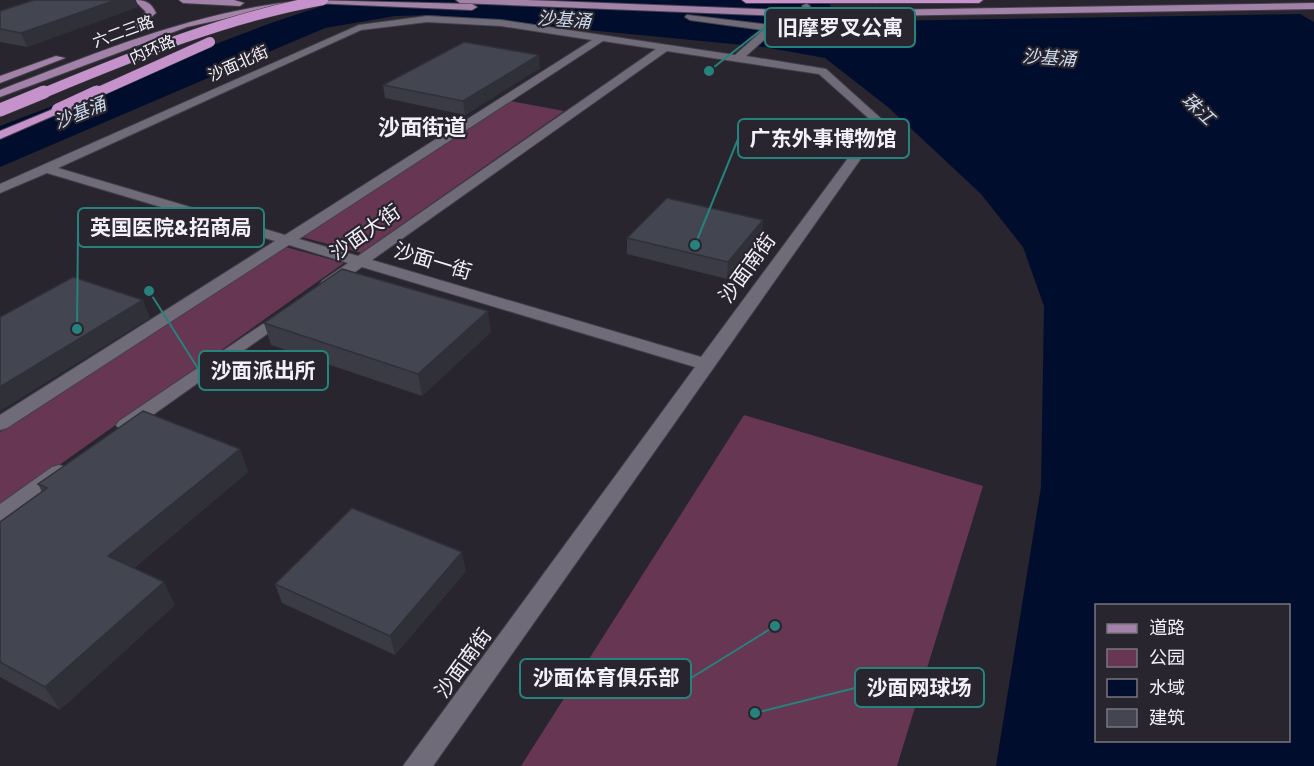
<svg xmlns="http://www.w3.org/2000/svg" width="1314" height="766" viewBox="0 0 1314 766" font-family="Barlow,'Noto Sans SC',sans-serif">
  <rect width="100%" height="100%" fill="#28252f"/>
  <path fill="#663653" d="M510,101L564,111L361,253L298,236Z
    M282,246L344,263L0,507V432Z
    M744,415L983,486L897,766H521Z"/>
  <path fill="#000d2c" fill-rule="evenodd" d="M340,0H828L839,26L856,30L879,26L871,0H1276L1314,22V766H996L1041,487L1044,306L1023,247L981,194L888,107L825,58L764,47L432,15L395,16L325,28L0,167V126L271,23ZM1096,606H1288V740H1096Z"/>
  <path fill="#28252f" d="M871,0H1276L1301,14L877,21Z"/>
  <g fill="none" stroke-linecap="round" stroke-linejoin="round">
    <g stroke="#434048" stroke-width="2">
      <path id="minor" d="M807,3L822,21V25L774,31L746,56L826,69L886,123L433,766H403L695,367L362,267L334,287H322L320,284L322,281L348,263L289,245L7,428L0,430V415L275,241L47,173L0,193V184L359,25L427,16L501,20L735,55L763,30L690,20L685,17L687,15L771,25L813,21L802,6ZM427,22L501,26L592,40L285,235L58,168L361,30ZM603,41L656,49L358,256L299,239ZM667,51L819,74L874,123L701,357L372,260Z
        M285,309L293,314L291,317L133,429H119L116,425L119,421Z
        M59,465L66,467L69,472L66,477L7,520L0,523V504L52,467Z"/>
    </g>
    <g stroke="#434048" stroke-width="2">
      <path id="major" d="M134,0C145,0 151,2 156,13L130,35L125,32L127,30L146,12Z
        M179,0H234L244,3L240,6L183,3Z
        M308,0L472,4L477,7L472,10L312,3Z
        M456,0H527L808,11L1314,3V9L808,17L460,3Z
        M298,1L301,2V6L259,11L187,27L0,97V90C98,52 193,12 298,1Z
        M56,56L65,58L0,83V76Z"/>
    </g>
    <g stroke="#434048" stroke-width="2">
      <path id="highway" d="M742,0H983L979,3H746Z
        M58,107L64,110L62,112L0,139V131Z"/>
    </g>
    <use href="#minor" fill="#6f6b78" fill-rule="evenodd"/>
    <use href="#major" fill="#a382aa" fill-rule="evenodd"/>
    <use href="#highway" fill="#c592cc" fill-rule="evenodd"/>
    <g stroke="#434048" stroke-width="11" stroke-linecap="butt">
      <path id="highway-bridge-far1" d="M41,94C133,56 224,18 323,0
        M94,94L210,42"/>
    </g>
    <g stroke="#434048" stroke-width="14" stroke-linecap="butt">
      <path id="highway-bridge" d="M0,110L44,92
        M58,110L97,92"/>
    </g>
    <use href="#highway-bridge-far1" stroke="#c592cc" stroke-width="10"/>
    <use href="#highway-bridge" stroke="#c592cc" stroke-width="13"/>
  </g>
  <path fill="#3a3b45" d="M138,7L27,47L0,42V11Z
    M540,68L465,115L385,98L383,85Z
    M762,236L727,279L627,254V238Z
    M264,323L491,332L422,396L271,345Z
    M240,449L248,472L134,568L175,605L60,710L0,677V522L42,492L38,484Z
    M466,571L395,655L282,603L275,584Z"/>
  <path fill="#2f3038" d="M116,0H136L138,7L27,47L21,33Z
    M539,55L540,68L465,115L463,101Z
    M763,220L762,236L727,279L728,262Z
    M143,300L150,318L0,411V387Z
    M488,311L491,332L422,396L418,374Z
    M240,449L248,472L120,579L108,556Z
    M462,552L466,571L395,655L390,636Z
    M164,582L175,605L60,710L45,687Z"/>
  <path fill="#434550" stroke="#2f3038" stroke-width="1.5" d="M34,0H116L21,33L0,29V11Z
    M464,42L539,55L463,101L383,85Z
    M667,198L763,220L728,262L627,238Z
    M342,269L488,311L418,374L264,323Z
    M73,277L143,300L0,387V317Z
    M143,411L240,449L108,556L164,582L45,687L0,662V522L47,488L38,484Z
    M352,508L462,552L390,636L275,584Z"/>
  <g text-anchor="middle" stroke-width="4.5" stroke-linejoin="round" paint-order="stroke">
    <g font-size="16" fill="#f3f0f8" stroke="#28252f">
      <text transform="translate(123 31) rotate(-20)" y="6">六二三路</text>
      <text transform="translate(152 49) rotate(-24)" y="6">内环路</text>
      <text transform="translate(238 63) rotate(-24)" y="6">沙面北街</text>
    </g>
    <g font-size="18" font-style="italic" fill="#cedbee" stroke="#28252f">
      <text transform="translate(564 20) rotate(4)" y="6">沙基涌</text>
      <text transform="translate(1049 58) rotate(4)" y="6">沙基涌</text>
      <text transform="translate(1198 109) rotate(43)" y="6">珠江</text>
      <text transform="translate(80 113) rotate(-22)" y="6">沙基涌</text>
    </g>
    <g font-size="20" fill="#f3f0f8" stroke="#28252f">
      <text transform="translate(365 232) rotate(-35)" y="7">沙面大街</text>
      <text transform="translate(433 261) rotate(17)" y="7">沙面一街</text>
      <text transform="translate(747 268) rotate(-54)" y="7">沙面南街</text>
      <text transform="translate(463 663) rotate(-54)" y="7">沙面南街</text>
    </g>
    <g font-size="22" font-weight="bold" fill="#f3f0f8" stroke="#28252f">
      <text x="422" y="135">沙面街道</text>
    </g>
  </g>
  <path fill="none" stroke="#26827c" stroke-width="2" d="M709 71L765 27M695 245L738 139M77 329L78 228M149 291L199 370M775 626L691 678M755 713L855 688"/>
  <g fill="#26827c" stroke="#28252f" stroke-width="2">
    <circle cx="709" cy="71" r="6"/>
    <circle cx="695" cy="245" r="6"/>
    <circle cx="77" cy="329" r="6"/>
    <circle cx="149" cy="291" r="6"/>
    <circle cx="775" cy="626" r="6"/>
    <circle cx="755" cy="713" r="6"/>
  </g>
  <g fill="#28252f" stroke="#26827c" stroke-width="2">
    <rect x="765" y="8" width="150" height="39" rx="6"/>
    <rect x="738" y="119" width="171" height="39" rx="6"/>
    <rect x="78" y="208" width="186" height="39" rx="6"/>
    <rect x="199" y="351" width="129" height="39" rx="6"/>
    <rect x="520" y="659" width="171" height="39" rx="6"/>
    <rect x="855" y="668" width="129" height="39" rx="6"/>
  </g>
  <g font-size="21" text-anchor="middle" font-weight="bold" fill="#f3f0f8">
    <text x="840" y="35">旧摩罗叉公寓</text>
    <text x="823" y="146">广东外事博物馆</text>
    <text x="171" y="235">英国医院&amp;招商局</text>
    <text x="263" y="378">沙面派出所</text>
    <text x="606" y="685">沙面体育俱乐部</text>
    <text x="919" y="695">沙面网球场</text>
  </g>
  <rect x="1095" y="604" width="195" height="138" fill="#28252f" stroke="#79767f" stroke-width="1.5"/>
  <rect x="1107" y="624" width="30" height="9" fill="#a382aa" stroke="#79767f" stroke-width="1.5"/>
  <text x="1149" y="634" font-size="18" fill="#f3f0f8">道路</text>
  <rect x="1107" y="649" width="30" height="18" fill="#663653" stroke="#79767f" stroke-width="1.5"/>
  <text x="1149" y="664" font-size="18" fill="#f3f0f8">公园</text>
  <rect x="1107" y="679" width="30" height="18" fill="#000d2c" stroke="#79767f" stroke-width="1.5"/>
  <text x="1149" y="694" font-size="18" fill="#f3f0f8">水域</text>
  <rect x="1107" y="709" width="30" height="18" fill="#434550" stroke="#79767f" stroke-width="1.5"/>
  <text x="1149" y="724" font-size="18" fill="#f3f0f8">建筑</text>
</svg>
